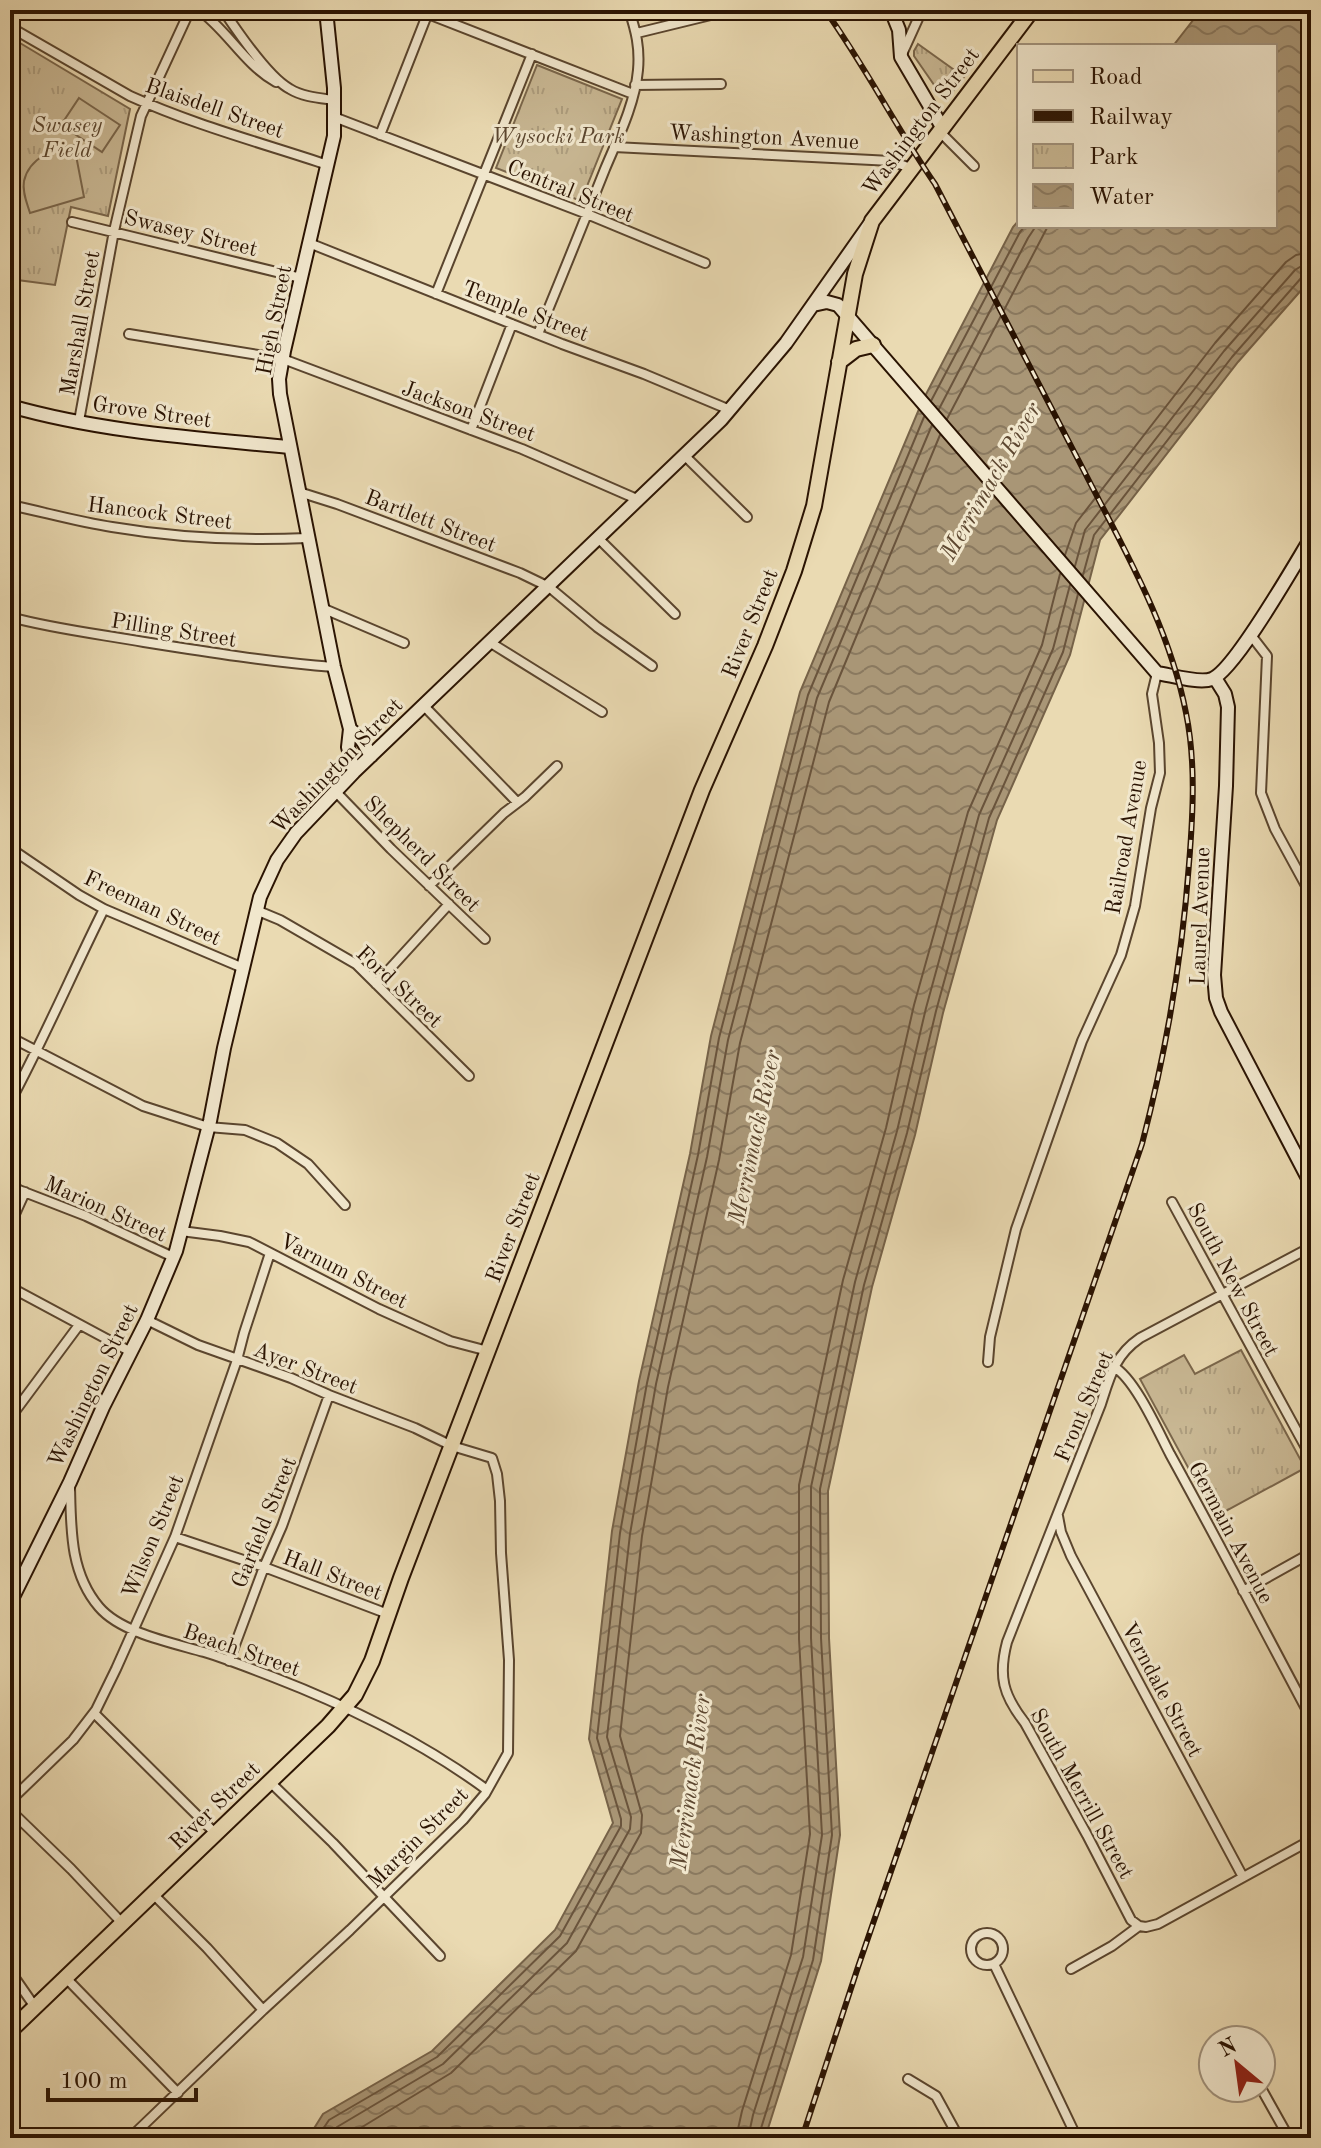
<svg xmlns="http://www.w3.org/2000/svg" width="1321" height="2148" viewBox="0 0 1321 2148" font-family="'Old Standard TT',serif">
  <defs>
    <pattern id="park-tufts" width="24" height="20" patternUnits="userSpaceOnUse" patternTransform="scale(2)"><rect width="24" height="20" fill="#c9b894"/><path d="M3 7l-1-3M5 7V3M7 7l1-3M15 17l-1-3M17 17v-4M19 17l1-3" fill="none" stroke="#ad9d7e"/></pattern>
    <pattern id="water-waves" width="16" height="10" patternUnits="userSpaceOnUse" patternTransform="scale(2)"><rect width="16" height="10" fill="#a99676"/><path d="M0 5q4-4 8 0t8 0" fill="none" stroke="#8a795f"/></pattern>
  </defs>
  <rect width="100%" height="100%" fill="#eadab2"/>
  <filter id="stains"><feTurbulence type="fractalNoise" baseFrequency=".0025" numOctaves="4"/><feColorMatrix values="0 0 0 0 .2 0 0 0 0 .09 0 0 0 0 .02 0 0 0 .5 -.17"/></filter>
  <radialGradient id="worn" r=".72"><stop offset=".6" stop-color="#630" stop-opacity="0"/><stop offset="1" stop-color="#630" stop-opacity=".3"/></radialGradient>
  <path fill="url(#park-tufts)" stroke="#7a664b" stroke-width="2" d="M10,37L130,109L108,216L71,207L55,285L10,279Z
    M918,44L964,77L953,91L939,92L914,56V51Z
    M537,65L622,99L581,201L496,168Z
    M1241,1350L1305,1468L1215,1517L1140,1379L1184,1355L1195,1374Z"/>
  <path fill="#c9b894" stroke="#7a664b" stroke-width="2" d="M79,98L120,125L102,152L61,125Z
    M74,145L84,197L30,213C27,203 22,192 24,181C29,158 54,148 74,145Z"/>
  <path fill="url(#water-waves)" stroke="#766248" stroke-width="2" d="M1201,10H1311V279L1238,362L1100,540L1070,655L997,820L943,1013L915,1135L872,1287L828,1491L829,1638L840,1835L821,1961L765,2138H308L323,2114L432,2051L555,1930L613,1823L589,1739L612,1531L639,1381L690,1154L711,1036L800,692L922,402L1013,227L1019,220V226H1275V46H1173Z"/>
  <g fill="none" stroke-linecap="round" stroke-linejoin="round">
    <path stroke="#6a543c" stroke-width="2" d="M931,401L1020,232L1025,226
      M939,409L1028,238L1036,226
      M947,419L1048,226
      M1065,555L1076,523L1215,343L1286,262L1296,255L1311,252
      M1075,566L1085,530L1224,351L1295,270L1303,265L1311,264
      M1083,575L1094,535L1232,357L1302,277L1311,274
      M317,2138L329,2120L437,2057L560,1936L621,1826V1819L597,1738L620,1533L647,1383L698,1155L719,1038L808,695L924,417
      M329,2138L337,2127L443,2064L567,1943L630,1829L631,1817L607,1737L630,1534L656,1384L707,1157L728,1040L817,698L932,425
      M344,2138L451,2073L576,1951L641,1833L642,1815L620,1736L642,1536L668,1387L719,1160L740,1043L829,702L940,435
      M736,2138L742,2111L791,1955L810,1834L799,1639V1485L843,1280L886,1128L914,1005L968,812L1042,645L1060,574
      M748,2138L753,2115L803,1957L822,1835L811,1638V1487L855,1282L897,1131L926,1008L979,815L1053,649L1070,585
      M758,2138L813,1960L832,1835L821,1638L820,1489L864,1285L907,1133L936,1011L989,818L1063,652L1078,594"/>
    <g stroke="#5a452e" stroke-width="12">
      <path id="street" d="M199,10C228,31 244,64 276,82
        M223,10C237,31 269,78 290,89C303,97 320,98 334,100
        M428,14L633,94
        M10,27L130,96C194,125 262,143 328,165
        M637,33L723,12
        M903,52L922,10
        M635,85L721,84
        M334,117L587,214L705,263
        M939,131L974,166
        M380,135L429,10
        M614,147L872,160L890,161L911,168
        M72,222L301,278
        M309,243L562,344L644,374L730,410
        M436,294L532,54
        M129,334L283,359L522,449L639,500
        M538,334C561,279 583,224 605,169C618,138 635,104 638,70C640,48 636,31 629,10
        M79,421L114,231L141,116L190,10
        M471,430L512,324
        M685,456L747,517
        M299,492L337,504L520,573L549,587L597,627L652,666
        M10,505C44,512 78,522 112,527C177,538 242,541 308,538
        M599,539L675,614
        M322,608L404,643
        M10,617C54,629 99,634 144,642C207,652 270,662 334,667
        M1250,634L1267,656L1261,793L1275,829L1311,895
        M491,643L602,712
        M424,706L517,802
        M336,792L391,849L485,939
        M10,848L79,895L104,909L243,968
        M429,886L504,813L525,797L557,766
        M256,910L280,920L356,964L469,1076
        M376,984L449,904
        M10,1037L143,1106L208,1127L245,1130L277,1143L308,1164L345,1205
        M10,1102C44,1039 72,973 104,909
        M10,1184L19,1190L86,1216L173,1257
        M1172,1202L1311,1457
        M10,1225L25,1192
        M181,1231L220,1236L249,1242L379,1309L450,1341L488,1351
        M10,1287L131,1352
        M988,1362L990,1337L1016,1229L1082,1041L1121,955L1135,906L1151,808L1160,773L1159,743L1152,694L1157,673
        M1114,1367C1135,1379 1158,1431 1170,1454C1218,1541 1264,1630 1311,1718
        M10,1418L79,1325
        M70,1486C71,1529 70,1573 99,1607C121,1633 173,1643 204,1652C227,1659 250,1668 273,1677C348,1706 422,1742 487,1790
        M1058,1516L1061,1532L1071,1556L1243,1877
        M175,1537L264,1567L388,1614
        M1243,1591L1311,1553
        M229,1661L264,1567L282,1526L329,1395
        M94,1713L216,1834
        M270,1782L333,1843L440,1956
        M10,1801L73,1740L96,1710L116,1669L175,1537L237,1360L244,1333L270,1253
        M10,1810L71,1869L122,1923
        M153,1894L207,1948L263,2010
        M1139,1926L1131,1920L1087,1835L1025,1723C1003,1695 998,1676 1007,1642L1101,1404C1110,1376 1115,1355 1140,1338L1311,1247
        M1139,1926L1146,1927L1158,1924L1311,1840
        M971 1949a16 16 0 1 1 32 0a16 16 0 1 1-32 0Z
        M994,1964L1077,2138
        M1071,1969L1112,1946L1139,1926
        M10,1971L35,2007
        M66,1978L178,2093
        M908,2079L936,2096L959,2138
        M1261,2088L1289,2138
        M130,2138L263,2010L350,1930L463,1820L485,1794L508,1753L509,1660L501,1553L500,1501L497,1474L492,1458L452,1446L415,1428L329,1395L291,1378L198,1345L147,1320"/>
    </g>
    <g stroke="#2a1302" stroke-width="16">
      <path id="secondary" d="M326,10L334,88V136L284,351L279,379L280,394L334,667L350,729L348,747L354,772
        M891,10L899,30L901,57L942,127
        M813,305L827,302L838,305L1157,673C1171,675 1199,684 1212,679C1235,670 1295,564 1311,538
        M10,406C101,432 196,438 289,447
        M1215,678L1225,694L1228,707L1226,786L1214,975L1216,998L1221,1012L1311,1184
        M350,729L362,740L371,756
        M10,1603L70,1482L103,1407L147,1320L176,1251L210,1121L224,1048L260,897L277,860L296,833L354,772L721,420L786,343L869,225"/>
    </g>
    <g stroke="#2a1302" stroke-width="18">
      <path id="primary" d="M839,362L856,349L873,345
        M10,2031L328,1726L355,1695L372,1661L401,1578L702,790L765,646L794,571L814,506L855,274L872,221L1032,10"/>
    </g>
    <use href="#street" stroke="#f1e7cd" stroke-width="8"/>
    <use href="#secondary" stroke="#f1e7cd" stroke-width="12"/>
    <use href="#primary" stroke="#eadab2" stroke-width="14"/>
    <g stroke="#2a1302" stroke-width="6">
      <path id="rail" d="M802,2138L858,1967L1142,1144C1166,1052 1182,959 1189,864C1193,814 1196,762 1186,713C1169,625 1123,548 1083,469C1034,374 984,279 935,184C896,127 865,66 825,10"/>
    </g>
    <use href="#rail" stroke="#f1e7cd" stroke-width="3" stroke-dasharray="9" stroke-linecap="butt"/>
  </g>
  <g text-anchor="middle" stroke-width="6" stroke-linejoin="round" paint-order="stroke">
    <g font-size="22" fill="#2a1302" stroke="#f1e7cd">
      <text transform="translate(215 107) rotate(19)" y="8">Blaisdell Street</text>
      <text transform="translate(920 121) rotate(-53)" y="8">Washington Street</text>
      <text transform="translate(764 136) rotate(3)" y="8">Washington Avenue</text>
      <text transform="translate(571 190) rotate(22)" y="8">Central Street</text>
      <text transform="translate(191 232) rotate(14)" y="8">Swasey Street</text>
      <text transform="translate(526 310) rotate(21)" y="8">Temple Street</text>
      <text transform="translate(273 320) rotate(-79)" y="8">High Street</text>
      <text transform="translate(79 323) rotate(-80)" y="8">Marshall Street</text>
      <text transform="translate(469 410) rotate(20)" y="8">Jackson Street</text>
      <text transform="translate(152 411) rotate(8)" y="8">Grove Street</text>
      <text transform="translate(160 512) rotate(7)" y="8">Hancock Street</text>
      <text transform="translate(431 520) rotate(21)" y="8">Bartlett Street</text>
      <text transform="translate(749 623) rotate(-68)" y="8">River Street</text>
      <text transform="translate(174 629) rotate(9)" y="8">Pilling Street</text>
      <text transform="translate(336 765) rotate(-46)" y="8">Washington Street</text>
      <text transform="translate(1125 837) rotate(-80)" y="8">Railroad Avenue</text>
      <text transform="translate(423 853) rotate(45)" y="8">Shepherd Street</text>
      <text transform="translate(153 907) rotate(25)" y="8">Freeman Street</text>
      <text transform="translate(1199 916) rotate(-88)" y="8">Laurel Avenue</text>
      <text transform="translate(400 986) rotate(43)" y="8">Ford Street</text>
      <text transform="translate(106 1208) rotate(24)" y="8">Marion Street</text>
      <text transform="translate(512 1227) rotate(-69)" y="8">River Street</text>
      <text transform="translate(344 1270) rotate(27)" y="8">Varnum Street</text>
      <text transform="translate(1234 1279) rotate(62)" y="8">South New Street</text>
      <text transform="translate(306 1367) rotate(21)" y="8">Ayer Street</text>
      <text transform="translate(92 1385) rotate(-64)" y="8">Washington Street</text>
      <text transform="translate(1083 1406) rotate(-67)" y="8">Front Street</text>
      <text transform="translate(263 1522) rotate(-68)" y="8">Garfield Street</text>
      <text transform="translate(1232 1532) rotate(62)" y="8">Germain Avenue</text>
      <text transform="translate(152 1536) rotate(-68)" y="8">Wilson Street</text>
      <text transform="translate(333 1574) rotate(21)" y="8">Hall Street</text>
      <text transform="translate(242 1649) rotate(19)" y="8">Beach Street</text>
      <text transform="translate(1163 1689) rotate(62)" y="8">Verndale Street</text>
      <text transform="translate(1083 1793) rotate(61)" y="8">South Merrill Street</text>
      <text transform="translate(214 1805) rotate(-44)" y="8">River Street</text>
      <text transform="translate(417 1837) rotate(-45)" y="8">Margin Street</text>
    </g>
    <g font-size="22" font-style="italic" fill="#5a452e" stroke="#f1e7cd">
      <text x="67" y="132">Swasey<tspan x="67" dy="25">Field</tspan></text>
      <text x="558" y="143">Wysocki Park</text>
    </g>
    <g font-size="24" font-style="italic" fill="#5d4730" stroke="#f1e7cd">
      <text transform="translate(990 481) rotate(-60)" y="8">Merrimack River</text>
      <text transform="translate(754 1137) rotate(-78)" y="8">Merrimack River</text>
      <text transform="translate(690 1782) rotate(-82)" y="8">Merrimack River</text>
    </g>
  </g>
  <rect width="1321" height="2148" fill="none" stroke="#eadab2" stroke-width="40"/>
  <rect x="12" y="12" width="1297" height="2124" fill="none" stroke="#2a1302" stroke-width="4"/>
  <rect x="20" y="20" width="1281" height="2108" fill="none" stroke="#2a1302" stroke-width="2"/>
  <rect x="1017" y="44" width="260" height="184" fill="#f1e7cd" stroke="#a1927c" stroke-width="2"/>
  <rect x="1033" y="70" width="40" height="12" fill="#eadab2" stroke="#a1927c" stroke-width="2"/>
  <text x="1089" y="84" font-size="24" fill="#2a1302">Road</text>
  <rect x="1033" y="110" width="40" height="12" fill="#2a1302" stroke="#a1927c" stroke-width="2"/>
  <text x="1089" y="124" font-size="24" fill="#2a1302">Railway</text>
  <rect x="1033" y="144" width="40" height="24" fill="url(#park-tufts)" stroke="#a1927c" stroke-width="2"/>
  <text x="1089" y="164" font-size="24" fill="#2a1302">Park</text>
  <rect x="1033" y="184" width="40" height="24" fill="url(#water-waves)" stroke="#a1927c" stroke-width="2"/>
  <text x="1089" y="204" font-size="24" fill="#2a1302">Water</text>
  <g transform="translate(1237 2064) rotate(331)"><circle r="38" fill="#f1e7cd" stroke="#a1927c" stroke-width="2"/>
  <path d="M0-6L14 30L0 20L-14 30Z" fill="#8f2418"/>
  <text y="-12" font-size="22" font-weight="bold" text-anchor="middle" fill="#2a1302">N</text>
  </g>
  <path d="M48 2088v12h148v-12" fill="none" stroke="#2a1302" stroke-width="4"/>
  <text x="60" y="2088" font-size="24" fill="#2a1302" stroke="#f1e7cd" stroke-width="6" paint-order="stroke">100 m</text>
  <rect width="100%" height="100%" filter="url(#stains)"/>
  <rect width="100%" height="100%" fill="url(#worn)"/>
</svg>
